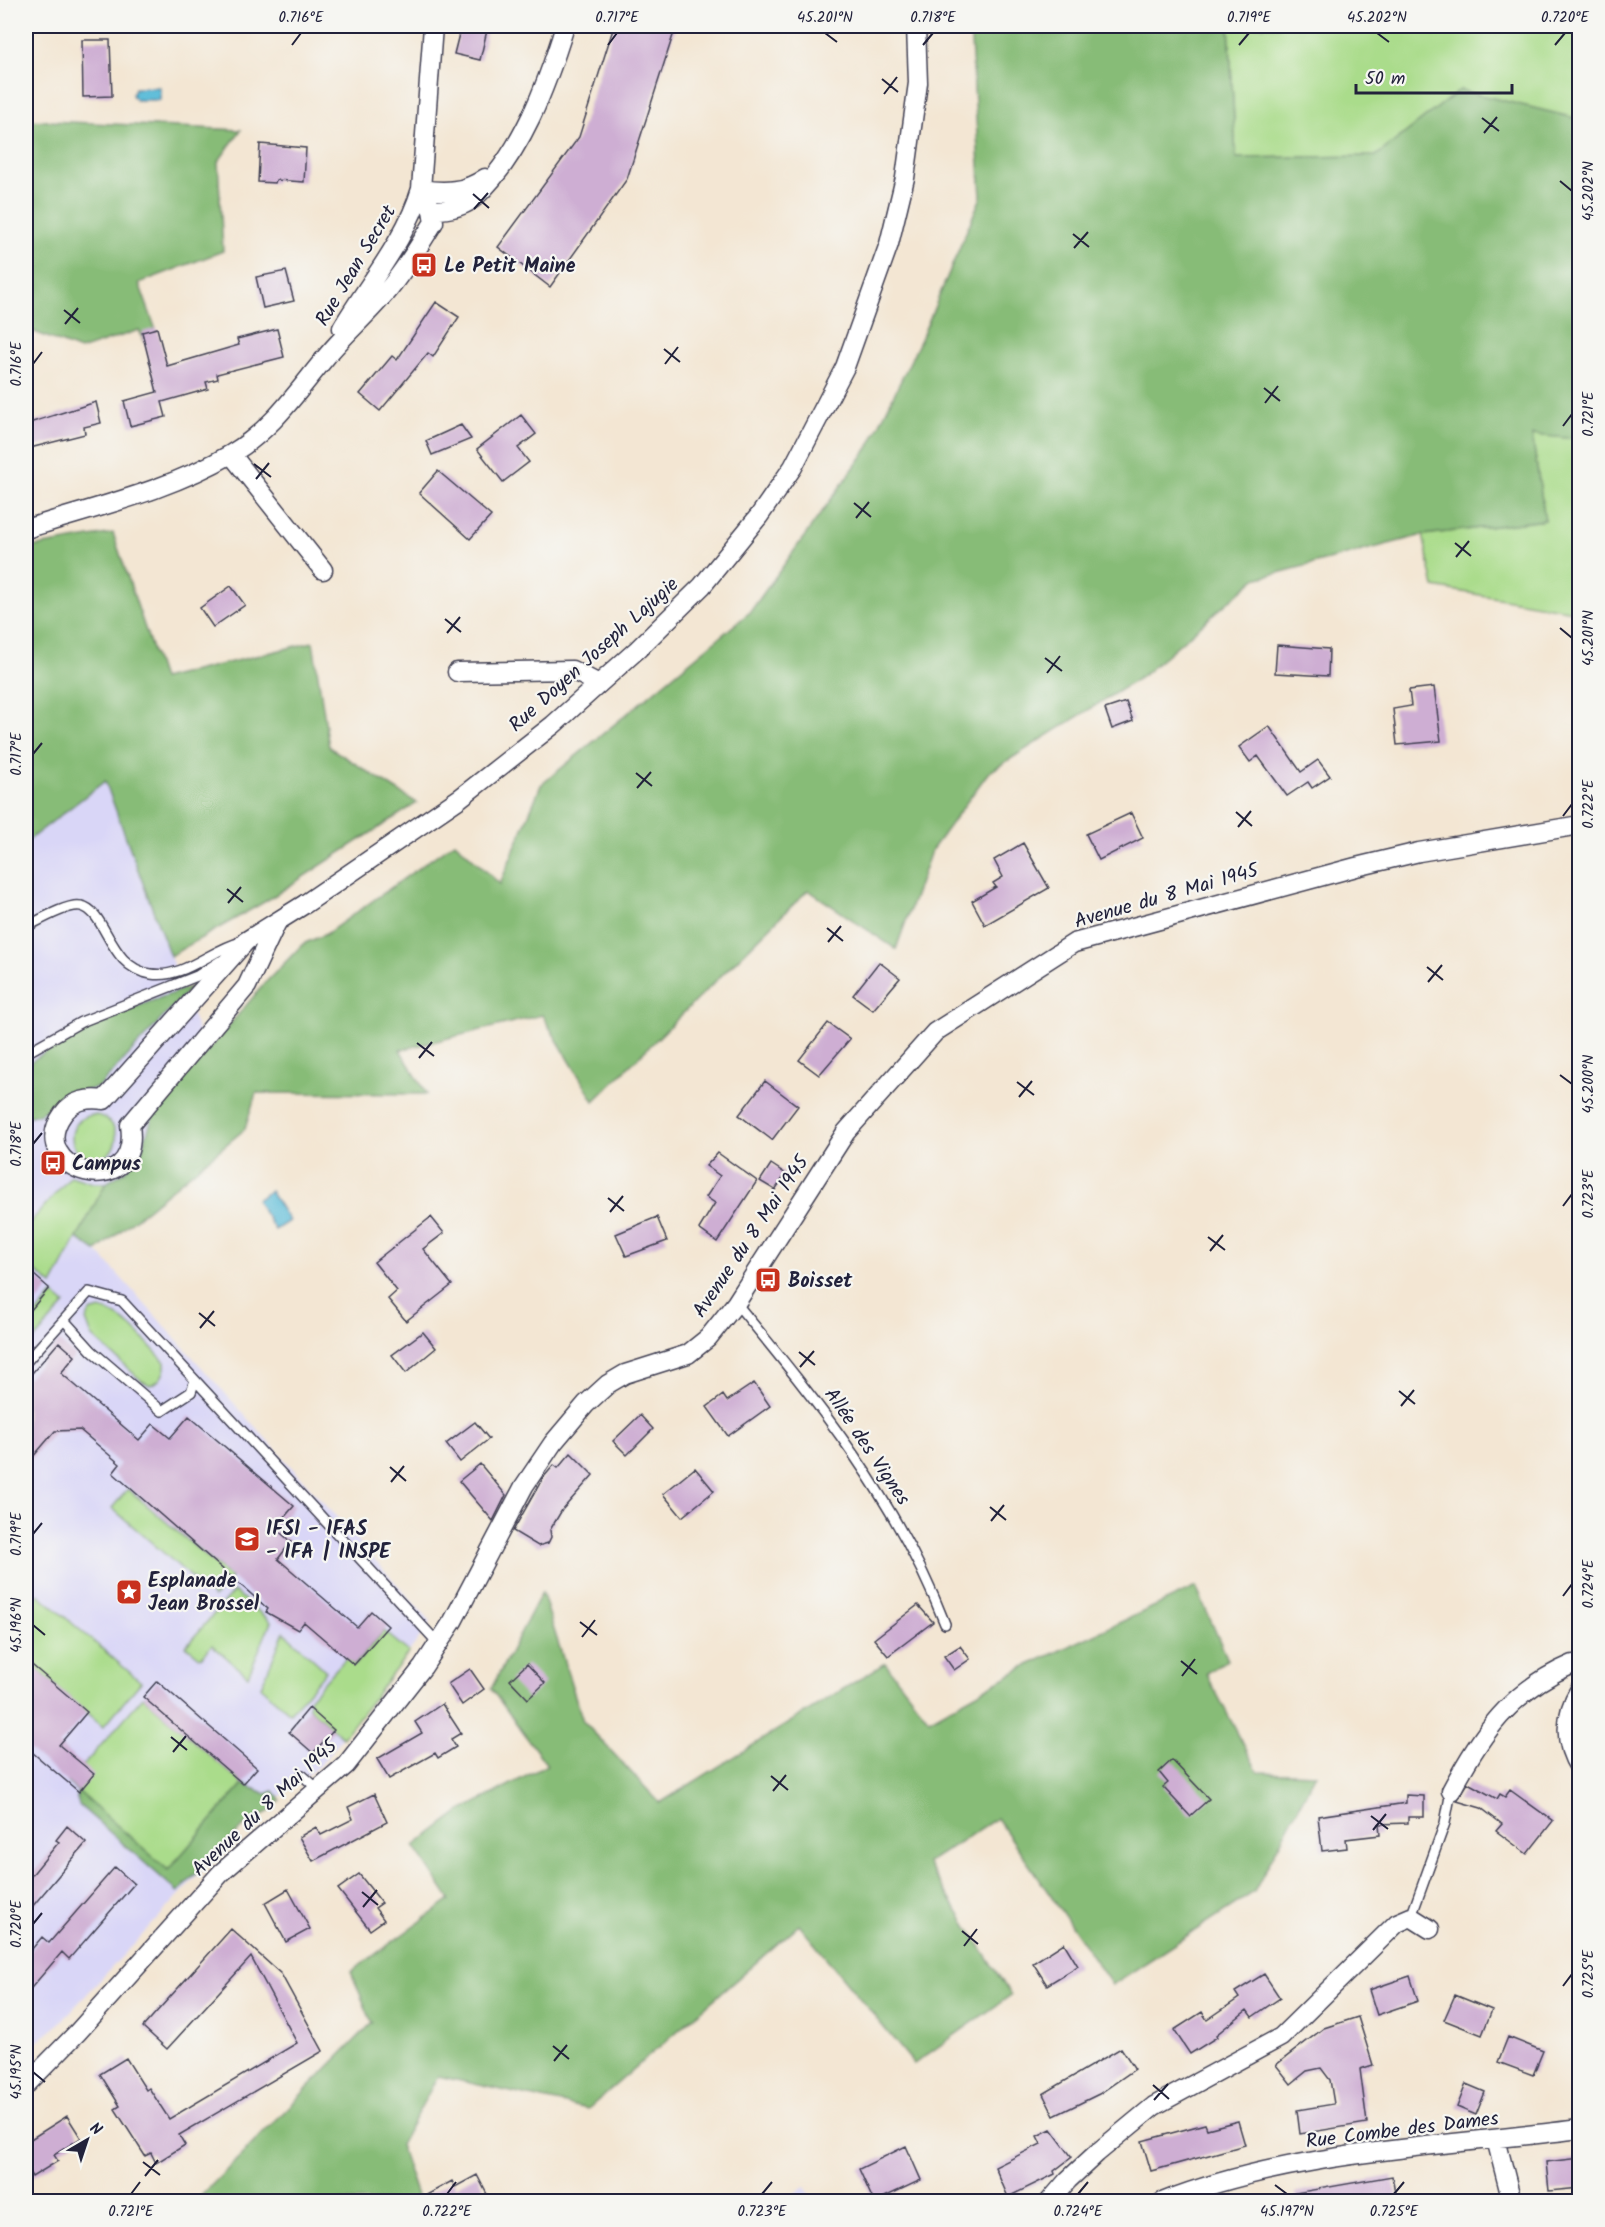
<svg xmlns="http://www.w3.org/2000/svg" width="1605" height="2227" viewBox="0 0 1605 2227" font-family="Kalam,sans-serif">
  <rect width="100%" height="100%" fill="#f6f6f2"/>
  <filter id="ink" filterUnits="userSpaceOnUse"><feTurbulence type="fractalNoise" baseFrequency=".0167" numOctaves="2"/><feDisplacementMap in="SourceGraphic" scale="12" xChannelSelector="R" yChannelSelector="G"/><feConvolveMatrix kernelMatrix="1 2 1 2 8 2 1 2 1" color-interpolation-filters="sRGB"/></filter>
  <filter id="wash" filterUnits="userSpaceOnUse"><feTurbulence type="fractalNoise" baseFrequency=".008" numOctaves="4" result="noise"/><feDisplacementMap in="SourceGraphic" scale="24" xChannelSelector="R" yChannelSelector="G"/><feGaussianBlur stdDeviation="1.35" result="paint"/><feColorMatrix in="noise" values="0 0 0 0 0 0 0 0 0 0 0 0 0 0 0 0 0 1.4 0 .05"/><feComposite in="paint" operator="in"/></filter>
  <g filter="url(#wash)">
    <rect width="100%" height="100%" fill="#f3e6d3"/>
    <path fill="#d9d6f7" d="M105,781L215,1077L245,1129L97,1251L431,1622L375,1698L321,1764L247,1823L57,2026L26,2051V842Z
      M805,2187L813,2201H781Z"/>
    <path fill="#aadc8b" stroke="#667f63" stroke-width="1.5" d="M1229,26H1579V119L1460,90L1376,156L1236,158Z
      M1532,434L1579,439V612L1434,587L1423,535L1545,520Z
      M72 1137a22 22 0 1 1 44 0a22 22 0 1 1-44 0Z
      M71,1176L93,1183H106L52,1285L26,1263V1227Z
      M53,1294L65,1304L26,1349V1326Z
      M100,1309C128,1316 145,1342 165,1362C166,1373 160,1382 150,1385L142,1381L92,1336L86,1320L90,1312Z
      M128,1489L231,1578L214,1597L112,1508Z
      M234,1591L271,1622L248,1676L212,1645L201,1658L186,1646Z
      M38,1594L141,1682L103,1727L26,1660V1609Z
      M384,1631L409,1652L343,1738L309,1708V1699L346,1658L355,1665Z
      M284,1632L326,1671L290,1713L261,1687Z
      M143,1697L243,1784L168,1870L68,1783Z"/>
    <path fill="#87bc77" stroke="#546f59" stroke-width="1.5" d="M970,26H1229L1236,158L1376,156L1460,90L1579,119V208L1572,226L1580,229L1579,439L1532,435L1545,520L1423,535L1255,579L1141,677L988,773L931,851L896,949L808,890L594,1101L542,1015L400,1050L427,1094L256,1093L245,1129L96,1251L77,1238L106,1183L124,1172L140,1155L153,1115L265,983L303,944L326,934L455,842L500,884L541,785L750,612L868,448L921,339L981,197Z
      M26,120L241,130L218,162L223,251L139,283L161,344L148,349L139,330L80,350L32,331H26Z
      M113,533L162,679L313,642L329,747L417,803L266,901L170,956L105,781L26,842V548Z
      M192,986L99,1087L73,1094L39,1114L26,1117V1065L84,1026Z
      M1196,1587L1228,1660L1206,1673L1258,1772L1316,1774L1254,1892L1112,1985L997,1818L927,1863L1011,1995L914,2064L799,1925L588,2109L438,2076L400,2145L417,2196L408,2201L195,2202L372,2023L351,1972L450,1900L414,1846L459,1812L547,1765L491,1689L542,1592L583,1721L660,1803L885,1663L929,1720L1022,1668Z
      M243,1784L266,1794L274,1791L280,1800L272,1810L247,1823L178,1892L79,1805L76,1795L79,1792L168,1870Z"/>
    <path fill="#59bbd8" stroke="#3e6e8a" stroke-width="1.5" d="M160,87V100H136L132,95L135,88Z
      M270,1191L289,1221L275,1230L256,1200Z"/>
    <g id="blocks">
      <path fill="#ceaed3" d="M461,26H488L480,60L454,54Z
        M614,26H676L627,179L550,287L498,247L579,137Z
        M82,40H110L112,96L83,97Z
        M260,144L306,148L304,182L276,180L275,183L258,182Z
        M286,271L294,301L263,308L256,277Z
        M436,302L459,317L433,357L428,353L380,411L360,394L392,356L397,360Z
        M157,328L167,366L239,345L237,339L277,329L284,357L217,374L218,379L206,382L208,389L162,402L166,417L130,426L124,401L157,392L142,332Z
        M96,402L101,423L84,427L85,434L26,449V424Z
        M521,415L536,434L518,448L529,462L503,482L477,449Z
        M461,425L471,439L432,455L426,441Z
        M438,471L491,516L470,539L419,493Z
        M231,586L245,605L213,627L200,608Z
        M1277,645L1329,649L1328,676L1275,673Z
        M1434,687L1441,741L1397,745L1393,709L1411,706L1409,690Z
        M1126,702L1133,721L1112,729L1105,709Z
        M1269,726L1301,772L1318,760L1330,776L1312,788L1308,782L1287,796L1258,756L1250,762L1239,747Z
        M1131,813L1143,838L1099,860L1086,834Z
        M1023,843L1049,888L985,925L972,901L996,887L993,883L1003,877L994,860Z
        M879,962L900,978L873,1010L853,995Z
        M828,1023L850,1039L819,1075L799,1060Z
        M765,1081L798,1106L772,1140L739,1115Z
        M718,1153L757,1181L717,1242L699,1229L715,1203L706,1197L720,1176L706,1166Z
        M771,1164L786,1174L775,1190L760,1181Z
        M431,1217L444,1233L423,1249L452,1285L406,1321L388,1299L397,1291L374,1262Z
        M657,1217L667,1241L626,1256L616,1234Z
        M26,1268L49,1288L26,1316Z
        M423,1332L436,1348L406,1373L392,1355Z
        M59,1342L75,1356L61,1373L139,1440L153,1424L170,1438L189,1416L294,1506L275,1528L291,1542L278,1559L357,1627L371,1611L388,1626L354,1665L304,1622L298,1630L266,1612L268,1609L113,1473L120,1464L80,1430L55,1431L26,1465V1380Z
        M754,1383L770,1406L728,1436L707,1407L723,1395L727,1401Z
        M640,1415L653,1429L627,1455L613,1441Z
        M475,1422L489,1439L460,1462L446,1444Z
        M571,1453L593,1475L562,1510L550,1530L551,1537L548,1543L538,1546L513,1531L543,1478L554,1465L558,1468Z
        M480,1464L506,1495L493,1521L459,1481Z
        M695,1468L714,1491L682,1517L663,1494Z
        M918,1605L933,1622L888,1656L874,1639Z
        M960,1646L970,1659L954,1670L944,1656Z
        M26,1660L87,1712L59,1745L94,1774L79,1792L26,1747Z
        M527,1664L545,1683L528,1699L510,1680Z
        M470,1669L484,1689L462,1705L448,1684Z
        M157,1681L257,1768L243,1784L143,1697Z
        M442,1704L461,1733L451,1739L456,1747L438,1758L435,1753L389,1779L377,1759L422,1733L415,1722Z
        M309,1708L334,1730L313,1753L289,1732Z
        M1172,1760L1209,1799L1190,1816L1163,1787L1168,1783L1159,1772Z
        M1468,1783L1497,1799L1500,1794L1505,1797L1510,1790L1553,1821L1527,1854L1496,1831L1502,1824L1481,1808L1457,1801Z
        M374,1794L387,1822L313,1861L299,1837L316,1827L321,1835L353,1819L348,1807Z
        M1406,1795L1424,1796V1817H1408V1823L1379,1824L1380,1835L1346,1839L1347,1848L1322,1851L1318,1816L1406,1803Z
        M67,1826L86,1843L26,1914V1882L59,1842L56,1840Z
        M115,1867L134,1884L69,1959L62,1952L26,1994V1956L42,1937L49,1943Z
        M359,1874L382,1903L375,1908L384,1920L370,1930L338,1889Z
        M288,1889L310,1929L286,1942L265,1903Z
        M231,1929L281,1974L323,2051L179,2135L185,2145L156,2163L151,2153L145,2156L115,2109L120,2106L100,2074L126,2058L146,2090L149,2088L169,2119L297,2043L251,1957L167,2049L143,2027Z
        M1064,1943L1078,1966L1047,1985L1033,1963Z
        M1264,1974L1280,1998L1252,2017L1247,2010L1216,2035L1217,2037L1190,2054L1174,2030L1202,2012L1207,2020L1239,1998L1235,1992Z
        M1410,1976L1418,2001L1377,2015L1369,1990Z
        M1455,1995L1492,2010L1482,2035L1444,2020Z
        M1358,2017L1373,2065L1360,2069L1367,2123L1300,2134L1297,2110L1334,2104L1330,2080L1321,2068L1307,2071L1291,2084L1276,2065L1324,2028Z
        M1508,2037L1543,2051L1533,2075L1498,2062Z
        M1121,2048L1135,2069L1099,2094L1054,2116L1043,2094Z
        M1466,2084L1485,2092L1476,2115L1457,2107Z
        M67,2116L81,2138L54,2155L58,2161L32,2177L26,2167V2142Z
        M1238,2121L1245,2145L1151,2171L1142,2141L1205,2124L1207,2129Z
        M1051,2129L1072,2157L1054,2171L1055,2174L1008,2197L995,2167L1041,2144L1037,2136Z
        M906,2146L921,2180L874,2202L859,2169Z
        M1580,2158V2188L1549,2191L1546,2162Z
        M477,2175L491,2202H414L452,2181L455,2187Z
        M1392,2176L1396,2199L1296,2202L1295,2193Z"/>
    </g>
  </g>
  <g filter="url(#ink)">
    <use href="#blocks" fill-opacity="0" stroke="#413f52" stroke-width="1.5"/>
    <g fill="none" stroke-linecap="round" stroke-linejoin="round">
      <g stroke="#413f52" stroke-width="12">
        <path id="service" d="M26,927C38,921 68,903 81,906C107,911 108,968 151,974C184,979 210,950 241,942
          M26,1053L81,1022L197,976L220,961
          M736,1303C820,1405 897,1500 945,1624
          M64,1320L92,1351L162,1411L191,1392L195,1380
          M26,1362L89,1292L122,1301L437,1642
          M302,1775L318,1789
          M1411,1917L1445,1823L1451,1791"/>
      </g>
      <g stroke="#413f52" stroke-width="21">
        <path id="minor" d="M421,189C445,193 465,192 485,178
          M432,210C447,210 463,208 475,197C522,154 547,84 565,26
          M342,328C369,282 406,240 421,189L433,26
          M231,454L323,570
          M26,529C95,507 168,491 231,454C272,430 296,393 326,357C343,336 364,318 382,297C402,274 418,248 434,222L432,210L421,189
          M457,672L572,670L599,684
          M277,922L247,986L130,1125C142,1206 22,1171 63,1114C73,1100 87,1098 104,1100L246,941L305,904L460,798L553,725L638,649L702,586L759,516L793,467L845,367L889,244L905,178L918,83L916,26
          M1580,1689C1564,1715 1563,1743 1580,1769
          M1451,1791C1481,1734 1511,1690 1573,1664
          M26,2085L77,2033L221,1873L346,1765L423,1667L453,1621L524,1486L553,1443L586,1404L608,1384L625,1374L688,1354L708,1338L736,1303L846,1132L935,1032L1074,943L1356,867L1419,852L1580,825
          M1496,2139L1512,2202
          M1049,2202L1068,2180L1097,2153L1154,2106L1281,2037L1397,1923L1411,1917L1430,1929
          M1162,2202C1294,2150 1440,2147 1580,2129"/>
      </g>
      <use href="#service" stroke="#fff" stroke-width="9"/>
      <use href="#minor" stroke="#fff" stroke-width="18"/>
    </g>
  </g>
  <path fill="none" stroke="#22223b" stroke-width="2" d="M825,33L837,42M1377,33L1389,42M292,45L301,33M608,45L617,33M923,45L933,33M1239,45L1249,33M1555,45L1565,33M882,79L898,92M884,94L897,77M1482,118L1499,131M1484,133L1497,117M1560,181L1572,191M473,194L489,208M474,209L488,193M1073,234L1089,247M1074,248L1088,232M64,310L80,323M65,324L78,308M664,349L680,362M33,364L42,352M665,364L678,347M1264,388L1280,401M1265,403L1278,386M1563,426L1572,414M254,464L271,477M256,479L269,463M854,503L871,517M856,518L869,502M1455,543L1471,556M1456,557L1469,541M445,619L461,632M1560,628L1572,638M447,633L460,617M1045,658L1062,671M1047,673L1060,656M33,754L42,743M636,773L652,786M637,788L651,772M1236,812L1252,826M1563,816L1572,804M1238,827L1251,811M227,889L243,902M228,903L241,887M827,928L843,941M828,942L841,926M1427,967L1443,980M1428,982L1442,965M417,1043L434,1056M419,1058L432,1042M1560,1075L1572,1084M1017,1082L1034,1095M1019,1097L1032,1081M33,1144L42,1133M608,1198L624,1211M1563,1206L1572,1194M610,1212L623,1196M1208,1237L1225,1250M1210,1251L1223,1235M199,1313L215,1326M200,1328L214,1311M799,1352L815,1365M800,1367L814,1351M1399,1391L1415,1404M1401,1406L1414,1390M390,1467L406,1481M391,1482L404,1466M990,1507L1006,1520M991,1521L1004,1505M33,1534L42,1523M1563,1596L1572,1584M580,1622L597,1635M33,1625L45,1635M582,1637L595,1620M1181,1661L1197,1674M1182,1676L1195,1659M171,1737L187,1750M173,1752L186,1736M771,1776L788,1790M773,1791L786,1775M1371,1816L1388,1829M1373,1830L1386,1814M362,1892L378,1905M363,1907L377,1890M33,1924L42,1913M962,1931L978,1944M964,1946L977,1929M1563,1986L1572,1974M553,2046L569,2059M554,2061L567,2045M33,2072L45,2082M1153,2085L1169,2099M1154,2100L1168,2084M143,2162L160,2175M145,2176L158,2160M1275,2185L1287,2194M131,2194L140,2182M447,2194L456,2182M762,2194L772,2182M1078,2194L1088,2182M1394,2194L1404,2182"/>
  <defs>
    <g id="bus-square" transform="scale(1.35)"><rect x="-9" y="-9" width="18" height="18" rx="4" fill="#c8321e" stroke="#f6f6f2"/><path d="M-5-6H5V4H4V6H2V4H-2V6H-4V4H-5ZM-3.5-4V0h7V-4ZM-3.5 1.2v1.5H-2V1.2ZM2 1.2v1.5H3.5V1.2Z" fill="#fff"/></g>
    <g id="university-square" transform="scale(1.35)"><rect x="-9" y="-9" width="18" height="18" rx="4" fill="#c8321e" stroke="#f6f6f2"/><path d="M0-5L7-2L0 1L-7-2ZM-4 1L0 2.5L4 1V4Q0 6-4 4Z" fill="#fff"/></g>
    <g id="sight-square" transform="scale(1.35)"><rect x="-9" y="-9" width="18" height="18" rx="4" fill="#c8321e" stroke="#f6f6f2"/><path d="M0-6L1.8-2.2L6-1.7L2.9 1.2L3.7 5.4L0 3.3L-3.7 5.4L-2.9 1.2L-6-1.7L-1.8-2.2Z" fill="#fff"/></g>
  </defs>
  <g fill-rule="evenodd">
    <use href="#bus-square" x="424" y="265"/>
    <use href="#bus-square" x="53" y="1163"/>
    <use href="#bus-square" x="768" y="1280"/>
    <use href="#university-square" x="247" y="1539"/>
    <use href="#sight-square" x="129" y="1592"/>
  </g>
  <g text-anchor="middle" stroke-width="4.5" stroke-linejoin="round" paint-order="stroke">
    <g font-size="20" fill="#22223b" stroke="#f6f6f2">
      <text transform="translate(355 265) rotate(-59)" y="7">Rue Jean Secret</text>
      <text transform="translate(593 654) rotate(-42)" y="7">Rue Doyen Joseph Lajugie</text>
      <text transform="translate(1166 895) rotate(-16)" y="7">Avenue du 8 Mai 1945</text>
      <text transform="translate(750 1236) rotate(-56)" y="7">Avenue du 8 Mai 1945</text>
      <text transform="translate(868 1446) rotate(56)" y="7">Allée des Vignes</text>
      <text transform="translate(264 1807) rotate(-43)" y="7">Avenue du 8 Mai 1945</text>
      <text transform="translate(1402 2129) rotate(-7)" y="7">Rue Combe des Dames</text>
    </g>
    <g font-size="20" font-weight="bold" fill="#22223b" stroke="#f6f6f2" text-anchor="start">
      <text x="444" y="272">Le Petit Maine</text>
      <text x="72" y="1170">Campus</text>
      <text x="788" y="1287">Boisset</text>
      <text x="266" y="1535">IFSI - IFAS<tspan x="266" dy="23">- IFA | INSPE</tspan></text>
      <text x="148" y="1587">Esplanade<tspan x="148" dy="23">Jean Brossel</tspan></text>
    </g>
  </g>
  <rect width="1605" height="2227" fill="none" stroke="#f6f6f2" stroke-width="66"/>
  <g transform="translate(87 2140) rotate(39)" stroke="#f6f6f2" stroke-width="4.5" paint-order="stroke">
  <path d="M0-4.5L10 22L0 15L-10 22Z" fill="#22223b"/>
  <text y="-9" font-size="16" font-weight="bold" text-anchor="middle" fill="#22223b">N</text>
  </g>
  <path d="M1356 84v9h156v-9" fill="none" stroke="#22223b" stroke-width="3"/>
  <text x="1365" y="84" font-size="18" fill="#22223b" stroke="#f6f6f2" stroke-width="4.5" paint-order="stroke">50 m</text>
  <rect x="33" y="33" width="1539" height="2161" fill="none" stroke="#22223b" stroke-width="2"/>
  <g font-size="15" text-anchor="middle" fill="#22223b">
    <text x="301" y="22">0.716°E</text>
    <text x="617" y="22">0.717°E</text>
    <text x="825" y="22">45.201°N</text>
    <text x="933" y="22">0.718°E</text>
    <text x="1249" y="22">0.719°E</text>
    <text x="1377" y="22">45.202°N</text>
    <text x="1565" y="22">0.720°E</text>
    <text transform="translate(1588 191) rotate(-90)" y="5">45.202°N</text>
    <text transform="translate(16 364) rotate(-90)" y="5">0.716°E</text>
    <text transform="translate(1588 414) rotate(-90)" y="5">0.721°E</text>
    <text transform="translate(1588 638) rotate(-90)" y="5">45.201°N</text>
    <text transform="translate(16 754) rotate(-90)" y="5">0.717°E</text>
    <text transform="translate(1588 804) rotate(-90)" y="5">0.722°E</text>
    <text transform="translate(1588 1084) rotate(-90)" y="5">45.200°N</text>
    <text transform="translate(16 1144) rotate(-90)" y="5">0.718°E</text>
    <text transform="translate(1588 1194) rotate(-90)" y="5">0.723°E</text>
    <text transform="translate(16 1534) rotate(-90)" y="5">0.719°E</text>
    <text transform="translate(1588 1584) rotate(-90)" y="5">0.724°E</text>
    <text transform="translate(16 1625) rotate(-90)" y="5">45.196°N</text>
    <text transform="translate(16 1924) rotate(-90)" y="5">0.720°E</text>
    <text transform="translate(1588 1974) rotate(-90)" y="5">0.725°E</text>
    <text transform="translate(16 2072) rotate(-90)" y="5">45.195°N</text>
    <text x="131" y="2216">0.721°E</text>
    <text x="447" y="2216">0.722°E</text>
    <text x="762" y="2216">0.723°E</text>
    <text x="1078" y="2216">0.724°E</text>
    <text x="1287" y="2216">45.197°N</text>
    <text x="1394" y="2216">0.725°E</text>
  </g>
</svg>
